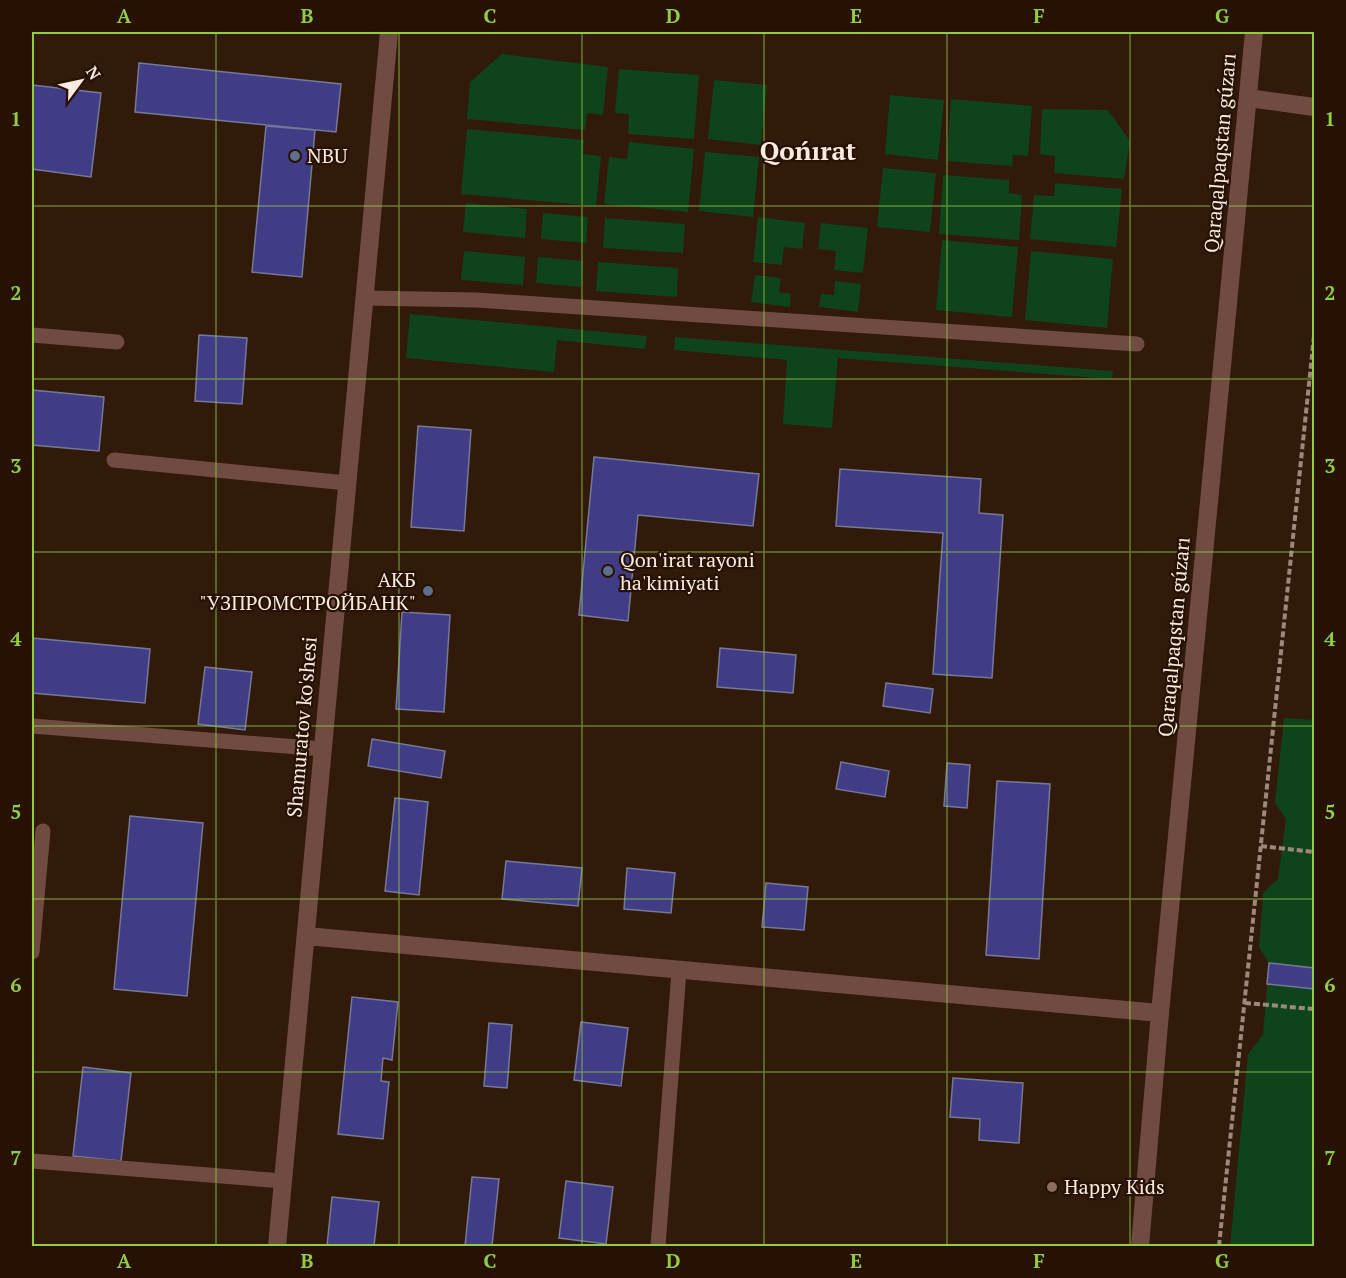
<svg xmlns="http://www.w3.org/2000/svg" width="1346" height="1278" viewBox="0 0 1346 1278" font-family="'PT Serif',serif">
  <rect width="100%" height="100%" fill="#311a09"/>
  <path fill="#0f431b" d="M502,54L608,67L603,115L587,113L585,130L467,119L470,82Z
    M619,69L699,75L694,139L628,134L629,114L615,113Z
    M714,80L767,85L761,145L708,139Z
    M890,95L944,100L938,160L885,154Z
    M951,99L1032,106L1028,156L1013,155L1012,166L947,161Z
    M1042,109L1108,110L1130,141L1124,179L1054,173L1055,156L1040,154Z
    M467,129L584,140L583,154L601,156L596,206L461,194Z
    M629,142L694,149L688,212L604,204L609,157L627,159Z
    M705,152L759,157L753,217L699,211Z
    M883,168L936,173L930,232L877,227Z
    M943,175L1009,180V193L1022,195L1019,240L939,234Z
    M1055,183L1122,189L1116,247L1030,239L1034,195L1054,196Z
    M466,203L527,209L525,238L463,232Z
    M543,213L588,217L586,243L541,239Z
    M758,217L805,223L802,249L784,247L782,265L753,262Z
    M605,218L685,224L683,253L603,248Z
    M821,223L868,228L863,273L834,270L836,251L818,249Z
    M942,240L1018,247L1012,317L936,310Z
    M464,251L525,257L523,285L461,280Z
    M1031,251L1113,259L1107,328L1025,320Z
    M538,257L583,261L581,287L536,283Z
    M598,262L678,268L677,297L596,291Z
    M755,275L781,278L779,292L791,294L790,307L751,302Z
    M835,281L861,284L858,312L819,307L821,294L834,295Z
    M410,314L647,336L645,349L557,340L554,372L406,358Z
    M675,337L1113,371L1112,379L838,358L832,428L783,424L787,360L674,350Z
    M1284,718L1314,720V1246H1230L1248,1054L1263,1035L1269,963L1259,947L1263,893L1278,879L1286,819L1275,803Z"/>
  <path fill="#403d86" stroke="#767896" stroke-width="1.5" d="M139,63L341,84L336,132L135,112Z
    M32,85L101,93L91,177L32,169Z
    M266,126L315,130L302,277L252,272Z
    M199,335L247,338L242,404L195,401Z
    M32,390L104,397L99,451L32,445Z
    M418,426L471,430L464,531L411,527Z
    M594,457L759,474L753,526L638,515L628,621L579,615Z
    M840,469L981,479L979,513L1003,515L992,678L933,674L943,533L836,526Z
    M402,612L450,615L444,712L396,709Z
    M32,638L150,649L145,703L32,693Z
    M720,648L796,655L793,693L717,687Z
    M205,667L252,672L245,730L198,724Z
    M886,683L933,689L930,713L883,706Z
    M372,739L445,751L441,778L368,766Z
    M841,762L889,771L885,797L836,789Z
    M947,763L970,765L967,808L944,806Z
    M997,781L1050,784L1039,959L986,955Z
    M395,798L428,802L419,895L385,891Z
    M130,816L203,823L187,996L114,989Z
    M506,861L582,868L578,906L502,899Z
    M627,868L675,873L671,913L624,909Z
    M766,883L808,887L804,930L762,927Z
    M1269,963L1314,968V989L1267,984Z
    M352,997L398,1002L392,1060L383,1058L381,1081L389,1082L383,1139L338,1134Z
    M581,1022L628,1028L621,1086L574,1080Z
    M489,1023L512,1025L507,1088L484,1086Z
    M83,1067L131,1073L121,1161L73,1156Z
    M953,1078L1023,1083L1019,1143L979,1140L980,1119L950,1117Z
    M472,1177L499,1179L492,1246H465Z
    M566,1181L613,1187L606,1244L559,1238Z
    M332,1197L379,1202L374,1246H327Z"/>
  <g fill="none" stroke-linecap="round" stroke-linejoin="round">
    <path stroke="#9d897c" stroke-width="4" stroke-dasharray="6 3" stroke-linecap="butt" d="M1261,846L1314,852
      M1245,1003L1314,1009
      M1219,1246L1314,336"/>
    <path stroke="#704b42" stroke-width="15" d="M364,298L476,300L1137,344
      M32,335L117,342
      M114,460L347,483
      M32,726L323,749
      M32,952L43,831
      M32,1161L283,1181
      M658,1246L679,971"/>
    <path stroke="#704b42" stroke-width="18" d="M1248,98L1314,107
      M306,936L1160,1013
      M277,1246L389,32"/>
    <path stroke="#704b42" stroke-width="18" d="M1140,1246L1160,1013L1254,32"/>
  </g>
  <path fill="none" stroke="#91cd3f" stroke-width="1.5" stroke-opacity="0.55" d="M216,32V1246M399,32V1246M582,32V1246M764,32V1246M947,32V1246M1130,32V1246M32,206H1314M32,379H1314M32,552H1314M32,726H1314M32,899H1314M32,1072H1314"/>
  <g fill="#5c6f8a" stroke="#261102" stroke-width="2">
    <circle cx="295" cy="156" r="6"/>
    <circle cx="608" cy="571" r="6"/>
    <circle cx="428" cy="591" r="6"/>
  </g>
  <circle fill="#8d6e63" stroke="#261102" stroke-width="2" cx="1052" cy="1187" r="6"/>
  <g text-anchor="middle" stroke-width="4.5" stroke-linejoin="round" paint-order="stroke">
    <g font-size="20" fill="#fbebe0" stroke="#261102">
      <text transform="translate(1220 153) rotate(-85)" y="7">Qaraqalpaqstan gúzarı</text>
      <text transform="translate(1174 637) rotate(-85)" y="7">Qaraqalpaqstan gúzarı</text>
      <text transform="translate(302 727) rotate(-85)" y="7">Shamuratov ko'shesi</text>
    </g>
    <g font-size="20" fill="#fbebe0" stroke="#261102" text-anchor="start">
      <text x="307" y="163">NBU</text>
      <text x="620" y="567">Qon'irat rayoni<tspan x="620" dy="23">ha'kimiyati</tspan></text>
      <text x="416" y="587" text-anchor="end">АКБ<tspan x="416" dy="23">"УЗПРОМСТРОЙБАНК"</tspan></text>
      <text x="1064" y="1194">Happy Kids</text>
    </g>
    <g font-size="26" font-weight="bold" fill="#fbebe0" stroke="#261102">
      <text x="808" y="160">Qońırat</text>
    </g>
  </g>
  <rect width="1346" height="1278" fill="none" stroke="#261102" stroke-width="66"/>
  <g transform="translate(81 81) rotate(57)" stroke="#261102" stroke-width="4.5" paint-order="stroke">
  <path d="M0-4.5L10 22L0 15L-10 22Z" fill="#fbebe0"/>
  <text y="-9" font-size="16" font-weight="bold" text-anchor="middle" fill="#fbebe0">N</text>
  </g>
  <rect x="33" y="33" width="1280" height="1212" fill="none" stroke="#91cd3f" stroke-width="2"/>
  <g font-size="20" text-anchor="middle" font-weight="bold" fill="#91cd3f">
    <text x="124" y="23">A</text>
    <text x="307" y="23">B</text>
    <text x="490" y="23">C</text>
    <text x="673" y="23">D</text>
    <text x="856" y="23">E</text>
    <text x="1039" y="23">F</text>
    <text x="1222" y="23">G</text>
    <text x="16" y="126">1</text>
    <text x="1330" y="126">1</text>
    <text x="16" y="300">2</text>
    <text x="1330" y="300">2</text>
    <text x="16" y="473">3</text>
    <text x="1330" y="473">3</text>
    <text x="16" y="646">4</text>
    <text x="1330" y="646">4</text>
    <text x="16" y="819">5</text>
    <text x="1330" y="819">5</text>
    <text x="16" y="992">6</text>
    <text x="1330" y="992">6</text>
    <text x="16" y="1165">7</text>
    <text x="1330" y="1165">7</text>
    <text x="124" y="1268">A</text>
    <text x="307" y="1268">B</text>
    <text x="490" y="1268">C</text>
    <text x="673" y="1268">D</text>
    <text x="856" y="1268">E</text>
    <text x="1039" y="1268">F</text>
    <text x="1222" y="1268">G</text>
  </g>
</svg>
